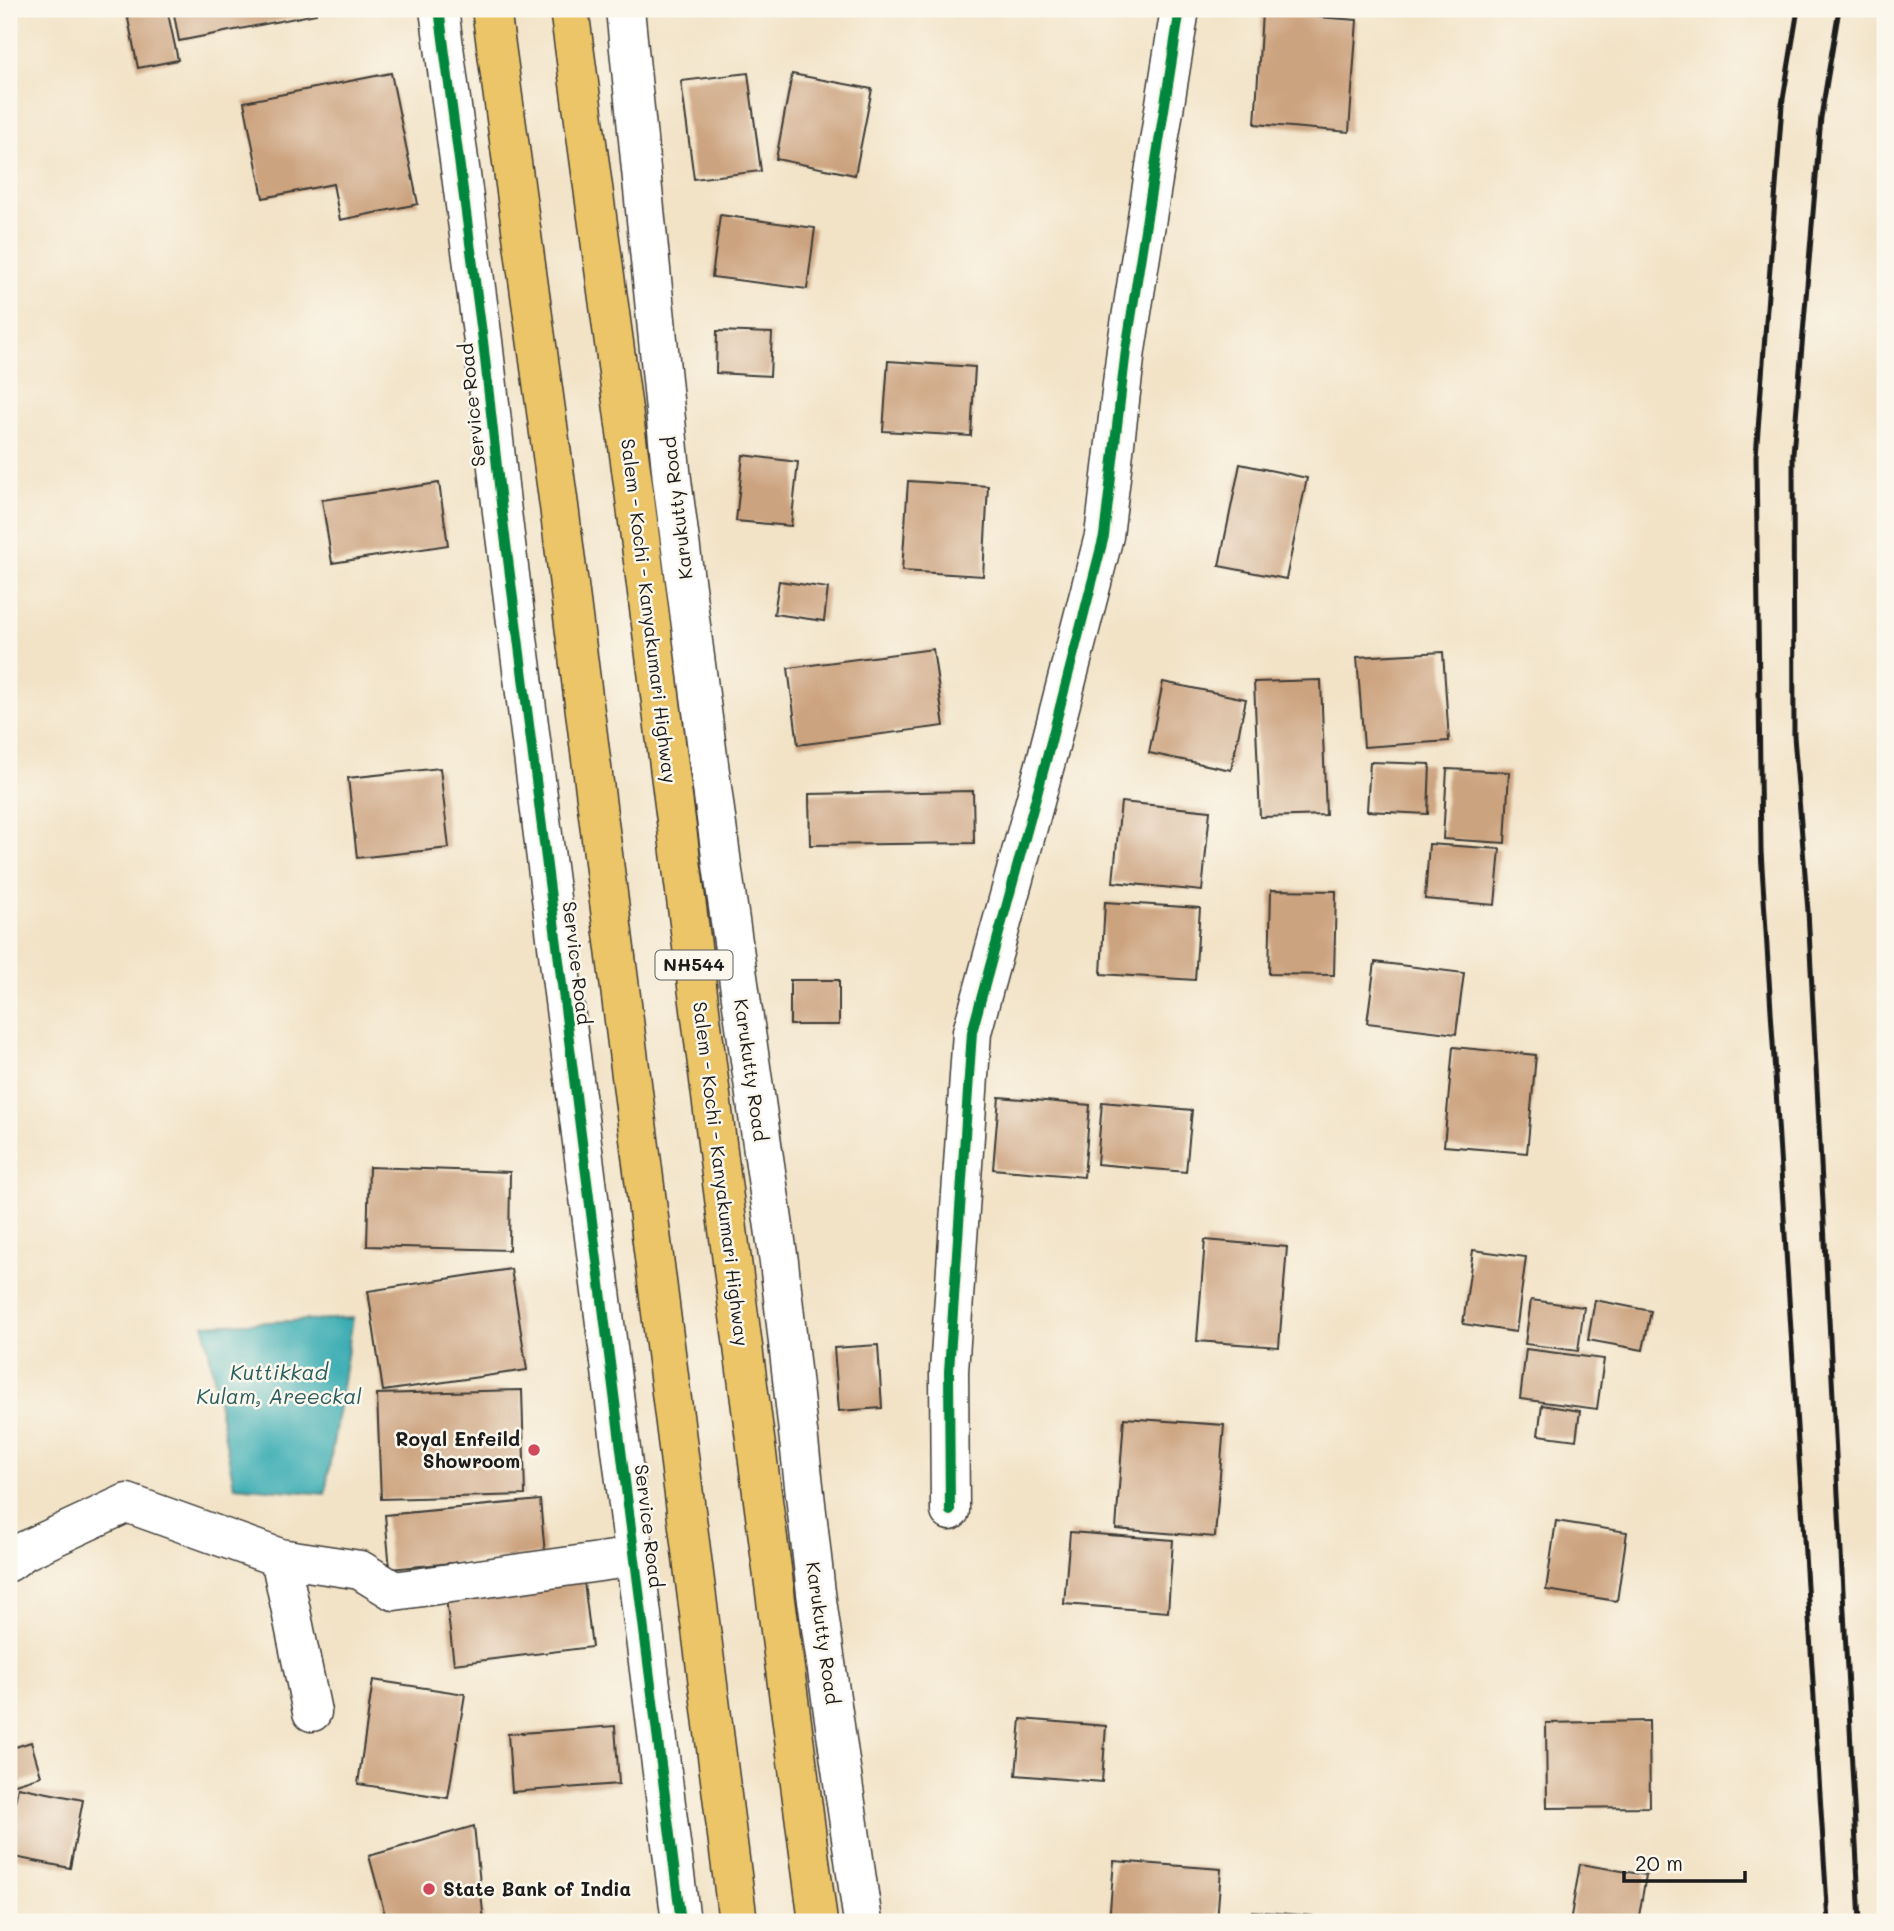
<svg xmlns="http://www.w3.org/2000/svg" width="1894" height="1931" viewBox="0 0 1894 1931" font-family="Mali,sans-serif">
  <rect width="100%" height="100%" fill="#fbf7ec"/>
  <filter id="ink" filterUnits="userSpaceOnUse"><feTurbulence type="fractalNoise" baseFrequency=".0143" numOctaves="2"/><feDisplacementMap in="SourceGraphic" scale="14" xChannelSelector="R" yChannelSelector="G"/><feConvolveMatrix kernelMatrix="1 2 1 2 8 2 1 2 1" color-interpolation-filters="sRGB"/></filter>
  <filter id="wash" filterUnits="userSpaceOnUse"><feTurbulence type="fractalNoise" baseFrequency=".00686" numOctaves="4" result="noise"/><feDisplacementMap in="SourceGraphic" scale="28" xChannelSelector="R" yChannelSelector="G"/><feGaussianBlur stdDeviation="1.57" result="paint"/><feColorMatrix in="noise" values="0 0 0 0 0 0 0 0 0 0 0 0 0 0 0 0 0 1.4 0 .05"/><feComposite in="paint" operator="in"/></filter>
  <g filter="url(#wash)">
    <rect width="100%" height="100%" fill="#f2e3c7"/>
    <path fill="#39acb2" stroke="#2a6467" stroke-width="2" d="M353,1318L325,1494L234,1486L204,1325Z"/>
    <g id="blocks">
      <path fill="#cca37f" d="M126,9H167L178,60L138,68Z
        M173,9H315L316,14L179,41Z
        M1262,13L1357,20L1349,132L1255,124Z
        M391,73L418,204L340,220L333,184L263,198L244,102Z
        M748,73L761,171L694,179L681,81Z
        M792,74L872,89L855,175L776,159Z
        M720,215L815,228L807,289L712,277Z
        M717,331L772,333L770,376L716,373Z
        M888,361L975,367L971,436L883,431Z
        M743,455L798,462L791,526L736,521Z
        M1240,464L1307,478L1286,579L1219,566Z
        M908,481L988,486L983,576L902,571Z
        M439,483L448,545L332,563L322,500Z
        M779,581L828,588L824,621L774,614Z
        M933,649L944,726L798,745L788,668Z
        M1443,652L1449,741L1364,747L1357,657Z
        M1321,680L1326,815L1260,817L1254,682Z
        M1163,682L1246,699L1231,770L1149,753Z
        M1370,762L1430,764L1428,814L1367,811Z
        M440,768L449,848L357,858L348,778Z
        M1447,769L1509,772L1505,843L1443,839Z
        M973,791L974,843L810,845L809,794Z
        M1121,802L1210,811L1202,891L1113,882Z
        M1429,844L1500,849L1495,905L1425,899Z
        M1271,890L1336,891L1334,975L1269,974Z
        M1105,902L1200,908L1195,980L1101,974Z
        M1375,962L1464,973L1456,1034L1367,1023Z
        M790,980H839V1025H790Z
        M1453,1047L1536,1055L1527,1153L1444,1146Z
        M999,1097L1090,1105L1084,1177L993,1169Z
        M1102,1102L1192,1110L1186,1172L1097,1164Z
        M369,1167L510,1172L509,1250L367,1246Z
        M1205,1240L1287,1247L1279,1347L1197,1341Z
        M1473,1250L1526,1257L1516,1332L1463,1324Z
        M511,1269L527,1370L383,1391L368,1291Z
        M1531,1300L1584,1307L1578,1351L1525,1344Z
        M1595,1300L1651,1311L1643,1350L1588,1340Z
        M878,1345L882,1408L839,1411L834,1348Z
        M1526,1349L1604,1359L1597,1409L1520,1399Z
        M522,1390L525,1495L381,1499L377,1394Z
        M1542,1405L1580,1411L1576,1440L1538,1435Z
        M1124,1418L1224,1425L1215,1537L1116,1529Z
        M540,1500L545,1554L390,1569L385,1515Z
        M1556,1521L1627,1532L1617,1601L1546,1590Z
        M1070,1532L1173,1540L1168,1612L1064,1604Z
        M583,1574L592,1647L454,1664L445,1590Z
        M373,1680L465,1694L448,1798L358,1784Z
        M1021,1719L1106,1726L1102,1782L1016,1775Z
        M1649,1721L1650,1807L1547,1808L1546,1723Z
        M615,1726L619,1784L512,1792L508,1734Z
        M31,1742L41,1776L9,1786V1749Z
        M18,1787L83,1800L70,1868L9,1856V1833Z
        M474,1826L484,1922H387L369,1856Z
        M1114,1861L1221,1869L1217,1922H1109Z
        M1580,1864L1646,1875L1638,1922H1570Z
        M1252,1911L1313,1916V1922H1251Z"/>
    </g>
  </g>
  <g filter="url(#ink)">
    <use href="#blocks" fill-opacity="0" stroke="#3c3a36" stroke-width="2"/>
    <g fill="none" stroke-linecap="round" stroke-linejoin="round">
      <g stroke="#3c3a36" stroke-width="41">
        <path id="minor" d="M439,9L483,341L502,512L681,1922
          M625,9L672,480L723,872L779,1262L816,1593L863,1922
          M950,1511L949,1371L972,1032L1046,761L1104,536L1126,350L1180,9
          M280,1558L312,1712
          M9,1562L24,1551L127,1503L280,1558L360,1570L394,1591L635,1557"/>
      </g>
      <g stroke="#3c3a36" stroke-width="41">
        <path id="highway" d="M491,9L559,506L738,1922
          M569,9L636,506L739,1316L818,1922"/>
      </g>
      <use href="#minor" stroke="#fff" stroke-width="38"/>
      <use href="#highway" stroke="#ecc569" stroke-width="38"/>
      <path stroke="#1c1c1c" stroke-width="5" d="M1798,9L1782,105L1756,457L1761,851L1828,1922
        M1839,9L1821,117L1793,454L1794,736L1808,911L1860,1922"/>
      <g stroke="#fbf7ec" stroke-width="15">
        <path id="cycleway" d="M439,9L483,341L502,512L681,1922
          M950,1511L949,1371L972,1032L1046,761L1104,536L1126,350L1180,9"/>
      </g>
      <use href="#cycleway" stroke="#00873e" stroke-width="10"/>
    </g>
  </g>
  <g fill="#d1495b" stroke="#fbf7ec" stroke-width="2.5">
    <circle cx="534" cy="1450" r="7"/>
    <circle cx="429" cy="1889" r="7"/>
  </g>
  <g text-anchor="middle" stroke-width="5" stroke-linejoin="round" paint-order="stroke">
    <rect fill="#fbf7ec" stroke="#5f5e5a" stroke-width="2" x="655.5" y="950.5" width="77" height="29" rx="5"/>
    <g font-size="18" font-weight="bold" fill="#1c1c1c">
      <text x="694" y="971">NH544</text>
    </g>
    <g font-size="19" fill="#1c1c1c" stroke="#fbf7ec">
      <text transform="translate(472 405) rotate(-96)" y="7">Service Road</text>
      <text transform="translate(677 508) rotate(-97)" y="7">Karukutty Road</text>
      <text transform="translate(649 611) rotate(83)" y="7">Salem - Kochi - Kanyakumari Highway</text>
      <text transform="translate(577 963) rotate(83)" y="7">Service Road</text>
      <text transform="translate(751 1070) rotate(82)" y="7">Karukutty Road</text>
      <text transform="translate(721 1174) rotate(83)" y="7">Salem - Kochi - Kanyakumari Highway</text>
      <text transform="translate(649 1526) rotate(83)" y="7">Service Road</text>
      <text transform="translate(823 1633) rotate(82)" y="7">Karukutty Road</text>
    </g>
    <g font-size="19" font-weight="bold" fill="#1c1c1c" stroke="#fbf7ec" text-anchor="end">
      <text x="520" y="1446">Royal Enfeild<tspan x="520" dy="22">Showroom</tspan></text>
      <text x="443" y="1896" text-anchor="start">State Bank of India</text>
    </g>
    <g font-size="21" font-style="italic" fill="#295d60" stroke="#fbf7ec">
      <text x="279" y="1380">Kuttikkad<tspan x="279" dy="24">Kulam, Areeckal</tspan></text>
    </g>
  </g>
  <rect width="1894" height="1931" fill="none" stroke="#fbf7ec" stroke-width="35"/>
  <path d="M1624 1871v10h121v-10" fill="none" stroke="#1c1c1c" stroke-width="3.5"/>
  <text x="1635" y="1871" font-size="21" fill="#1c1c1c" stroke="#fbf7ec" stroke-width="5" paint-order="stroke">20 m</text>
</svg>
